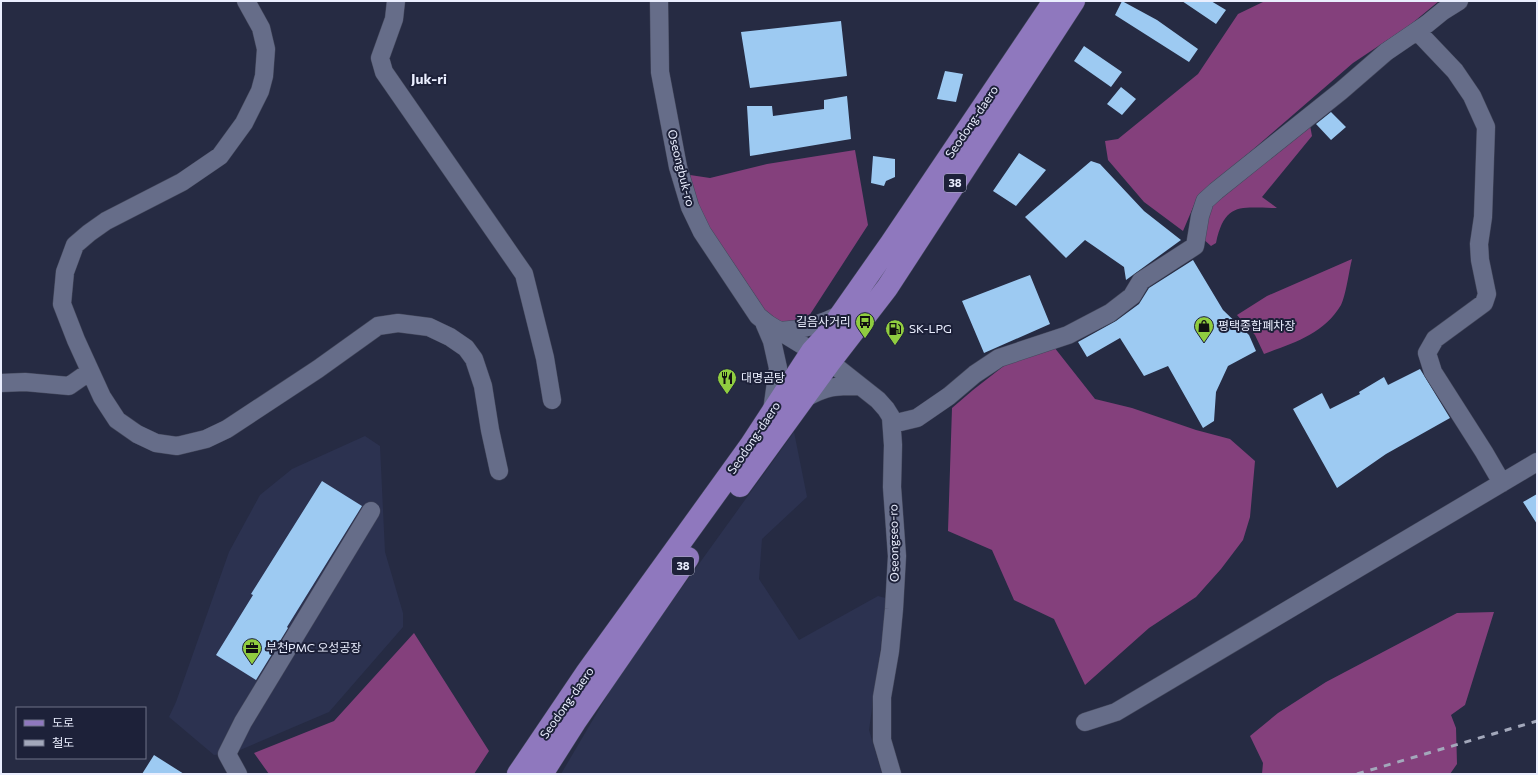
<svg xmlns="http://www.w3.org/2000/svg" width="1538" height="775" viewBox="0 0 1538 775" font-family="Commissioner,'Noto Sans KR',sans-serif">
  <rect width="100%" height="100%" fill="#262b43"/>
  <path fill="#2c3250" d="M794,432L807,497L762,539L759,579L799,640L878,596L889,599L881,644L869,730L882,774H561L621,672Z
    M365,436L380,446L385,552L403,613V627L329,712L233,753L214,755L169,717L176,702L229,552L260,495L292,469Z"/>
  <path fill="#84407c" d="M1265,1H1439L1410,25L1353,63L1197,198L1183,231L1144,202L1108,160L1105,141L1118,139L1198,74L1238,14Z
    M1309,120L1312,136L1262,197L1277,208C1241,208 1225,201 1216,243L1211,246L1201,237L1208,207Z
    M855,150L868,225L809,316L794,324L781,323L765,314L714,236L698,209L690,175L710,178L767,164Z
    M1352,259C1349,271 1346,295 1341,305C1324,334 1293,343 1264,354L1255,335L1237,315L1267,296Z
    M1054,347L1095,399L1132,408L1196,430L1230,439L1255,461L1250,517L1243,540L1221,569L1196,597L1149,628L1085,685L1054,619L1014,600L992,550L948,531L952,408L973,390L1005,365Z
    M1494,612L1465,705L1451,715L1456,728L1457,764L1450,774H1262L1263,763L1250,736L1278,713L1326,682L1457,613Z
    M414,633L489,751L474,774H269L254,753L334,721Z"/>
  <path fill="#9dcaf2" d="M1122,1L1157,20L1198,49L1189,62L1115,15Z
    M1182,1H1211L1226,10L1216,24Z
    M841,21L847,76L750,88L741,32Z
    M1084,46L1122,72L1111,87L1074,61Z
    M945,71L963,74L956,102L937,99Z
    M1121,87L1136,99L1122,115L1107,104Z
    M847,96L851,139L750,156L747,106H772L773,116L824,109V100Z
    M1331,112L1346,127L1331,140L1316,124Z
    M1019,153L1046,170L1016,206L993,191Z
    M873,156L895,159V177L886,181L884,186L871,183Z
    M1091,161L1100,164L1144,211L1181,240L1126,280L1124,267L1085,240L1066,258L1025,217Z
    M1193,260L1223,310L1249,335L1256,351L1228,366L1216,392L1214,421L1203,428L1168,366L1144,376L1120,338L1087,357L1078,342L1116,321L1139,304L1149,288Z
    M1030,275L1050,324L984,353L962,301Z
    M1420,369L1450,418L1386,454L1337,488L1293,409L1322,393L1330,409L1360,394L1359,392L1384,377L1388,385Z
    M322,481L362,506L287,627L288,628L256,680L216,655L253,595L251,594Z
    M1537,494V524L1523,502Z
    M154,755L184,774H142Z"/>
  <g fill="none" stroke-linecap="round" stroke-linejoin="round">
    <g stroke="#44485c" stroke-width="19">
      <path id="minor" d="M246,1L261,28L266,49L264,76L260,91L244,123L220,156L182,182L106,221L89,233L75,245L65,272L62,304L76,340L102,397L117,420L137,434L156,443L177,446L206,439L227,429L318,369L378,326L398,323L429,327L450,337L466,348L474,359L483,386L490,430L499,471
        M396,1L394,19L380,58L384,72L524,274L545,358L552,400
        M659,1L660,72L678,167L690,207L702,232L758,316L768,324L830,362L878,400L886,409L891,417L893,445L892,487L897,556L894,609L890,651L882,697V740L892,774
        M1417,31L1455,71L1472,96L1486,127L1483,217L1479,244L1480,260L1487,294L1484,303L1435,339L1427,353L1433,372L1484,452L1502,483
        M763,320L772,341L778,368L772,411
        M779,331C802,330 821,325 841,314
        M1,383L25,382L69,386L89,372
        M805,398C828,386 834,386 860,386
        M892,424L917,418L949,396L975,374L999,358L1068,335L1110,313L1132,296L1141,281L1195,246L1200,216L1205,201L1216,191L1341,91L1386,52L1427,24L1443,11L1459,1
        M1085,722L1116,712L1537,462
        M238,774L227,754L243,722L371,511"/>
    </g>
    <g stroke="#44485c" stroke-width="23">
      <path id="major" d="M740,486L830,362L887,288L1074,1
        M518,774L587,672L750,446L812,351L825,337L891,243L1054,1
        M542,774L575,722L688,558"/>
    </g>
    <use href="#minor" stroke="#666d89" stroke-width="18"/>
    <use href="#major" stroke="#8f78be" stroke-width="22"/>
    <path stroke="#a3a8bb" stroke-width="3" stroke-dasharray="7 7" stroke-linecap="butt" d="M1357,774L1537,721"/>
  </g>
  <defs>
    <g id="bus-pin" transform="scale(1)"><path d="M0 17L-7.5 6A9.5 9.5 0 1 1 7.5 6Z" fill="#90cd40" stroke="#1d2139"/><path d="M-5-6H5V4H4V6H2V4H-2V6H-4V4H-5ZM-3.5-4V0h7V-4ZM-3.5 1.2v1.5H-2V1.2ZM2 1.2v1.5H3.5V1.2Z" fill="#111"/></g>
    <g id="shop-pin" transform="scale(1)"><path d="M0 17L-7.5 6A9.5 9.5 0 1 1 7.5 6Z" fill="#90cd40" stroke="#1d2139"/><path d="M-5-2.5h2.3a2.7 3.5 0 0 1 5.4 0H5L5.5 6h-11ZM-1.5-2.5h3a1.5 2.3 0 0 0-3 0Z" fill="#111"/></g>
    <g id="fuel-pin" transform="scale(1)"><path d="M0 17L-7.5 6A9.5 9.5 0 1 1 7.5 6Z" fill="#90cd40" stroke="#1d2139"/><path d="M-5.5-6h7V0h2V4h1.3V-2.5L3-4.5l.8-.8L6-3V5H2.5V1h-1V6h-7ZM-4.2-4.7v3.2H.2V-4.7Z" fill="#111"/></g>
    <g id="restaurant-pin" transform="scale(1)"><path d="M0 17L-7.5 6A9.5 9.5 0 1 1 7.5 6Z" fill="#90cd40" stroke="#1d2139"/><path d="M-5-6h1v4h1v-4h1v4h1v-4h1v5L-1.5 .5V6h-2V.5L-5-1ZM5-6V6H3V1.5H1.5Q1.5-4 5-6Z" fill="#111"/></g>
    <g id="office-pin" transform="scale(1)"><path d="M0 17L-7.5 6A9.5 9.5 0 1 1 7.5 6Z" fill="#90cd40" stroke="#1d2139"/><path d="M-6-3h4V-5.5h4V-3h4V5H-6ZM-1-4.5V-3h2v-1.5ZM-6 0V1H6V0Z" fill="#111"/></g>
  </defs>
  <g fill-rule="evenodd">
    <use href="#bus-pin" x="865" y="322"/>
    <use href="#shop-pin" x="1204" y="326"/>
    <use href="#fuel-pin" x="895" y="329"/>
    <use href="#restaurant-pin" x="727" y="378"/>
    <use href="#office-pin" x="252" y="648"/>
  </g>
  <g text-anchor="middle" stroke-width="4" stroke-linejoin="round" paint-order="stroke">
    <g fill="#1d2139" stroke="#acb0c3" stroke-width="1">
      <rect x="944" y="174" width="22" height="18" rx="3"/>
      <rect x="672" y="557" width="22" height="18" rx="3"/>
    </g>
    <g font-size="11" font-weight="bold" fill="#eaeefe">
      <text x="955" y="187">38</text>
      <text x="683" y="570">38</text>
    </g>
    <g font-size="12" fill="#eaeefe" stroke="#1d2139">
      <text transform="translate(972 122) rotate(-56)" y="4">Seodong-daero</text>
      <text transform="translate(681 168) rotate(76)" y="4">Oseongbuk-ro</text>
      <text transform="translate(754 438) rotate(-56)" y="4">Seodong-daero</text>
      <text transform="translate(894 543) rotate(-91)" y="4">Oseongseo-ro</text>
      <text transform="translate(567 703) rotate(-55)" y="4">Seodong-daero</text>
    </g>
    <g font-size="12" fill="#eaeefe" stroke="#1d2139" text-anchor="start">
      <text x="851" y="326" text-anchor="end">길음사거리</text>
      <text x="1218" y="330">평택종합폐차장</text>
      <text x="909" y="333">SK-LPG</text>
      <text x="741" y="382">대명곰탕</text>
      <text x="266" y="652">부천PMC 오성공장</text>
    </g>
    <g font-size="14" font-weight="bold" fill="#eaeefe" stroke="#1d2139">
      <text x="429" y="84">Juk-ri</text>
    </g>
  </g>
  <rect width="1538" height="775" fill="none" stroke="#eaeefe" stroke-width="4"/>
  <rect x="16" y="707" width="130" height="52" fill="#1d2139" stroke="#6f7388"/>
  <rect x="24" y="720" width="20" height="6" fill="#8f78be" stroke="#6f7388"/>
  <text x="52" y="727" font-size="12" fill="#eaeefe">도로</text>
  <rect x="24" y="740" width="20" height="6" fill="#a3a8bb" stroke="#6f7388"/>
  <text x="52" y="747" font-size="12" fill="#eaeefe">철도</text>
</svg>
